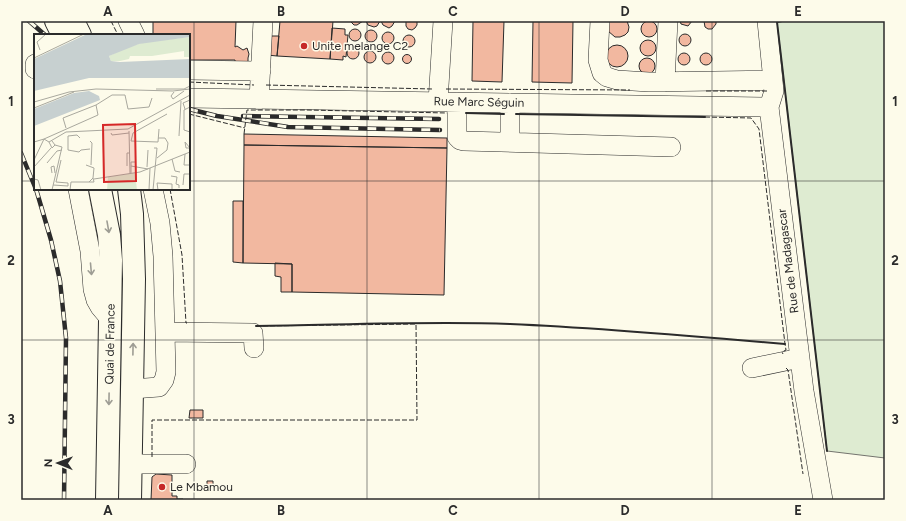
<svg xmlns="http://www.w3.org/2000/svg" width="906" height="521" viewBox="0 0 906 521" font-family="Figtree,sans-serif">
  <rect width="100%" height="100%" fill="#fdfbea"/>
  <path fill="#deebd1" stroke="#74746e" d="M782,21H885V458L827,451L777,22Z"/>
  <path fill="#f2b8a0" stroke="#2b2b2b" d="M153,21H236L235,47L237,46L243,50L247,48L249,54L248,58V64L235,63V60H189V35H153Z
    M280,21H333L330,59L277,56Z
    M350,21H363L357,25H354Z
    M366,21H380L377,26L374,27L368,25Z
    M381,21H395L392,26L389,28L383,25Z
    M406,21H417V25L415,28L412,30L408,29L406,26Z
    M473,21H504L502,82L472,81Z
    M533,21H573L572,83L532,82Z
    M608,21H627L629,27L628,32L625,35L620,37H615L608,31Z
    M680,21H692L688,26L681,24Z
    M704,21H716V24L712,29H708L705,27Z
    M641 29a8 8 0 1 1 16 0a8 8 0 1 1-16 0Z
    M332,28L345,29V35H348L346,57L343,56V60L330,59Z
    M349 35a6 6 0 1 1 12 0a6 6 0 1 1-12 0Z
    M365 36a6 6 0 1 1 12 0a6 6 0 1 1-12 0Z
    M382 38a6 6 0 1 1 12 0a6 6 0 1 1-12 0Z
    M679 40a6 6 0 1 1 12 0a6 6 0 1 1-12 0Z
    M403 41a6 6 0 1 1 12 0a6 6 0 1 1-12 0Z
    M269,36H279L277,56L267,55Z
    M640 48a8 8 0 1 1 16 0a8 8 0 1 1-16 0Z
    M606 56a11 11 0 1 1 22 0a11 11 0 1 1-22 0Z
    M347 53a6 6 0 1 1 12 0a6 6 0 1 1-12 0Z
    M364 57a6 6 0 1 1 12 0a6 6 0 1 1-12 0Z
    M382 58a6 6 0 1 1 12 0a6 6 0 1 1-12 0Z
    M678 59a6 6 0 1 1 12 0a6 6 0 1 1-12 0Z
    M700 59a6 6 0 1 1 12 0a6 6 0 1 1-12 0Z
    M402.5 59a4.5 4.5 0 1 1 9 0a4.5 4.5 0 1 1-9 0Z
    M639 66a8 8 0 1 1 16 0a8 8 0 1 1-16 0Z
    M244,134L447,138V148L244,145Z
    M244,145L447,148L444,295L292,292V264L243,263Z
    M233,201H243V263L233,262Z
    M275,263L292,264V292H281V277L275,276Z
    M190,410H203V418H189Z
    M156,474L172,475V496H177V499H183V500H151L152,477Z
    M207,481H213V487L207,488Z"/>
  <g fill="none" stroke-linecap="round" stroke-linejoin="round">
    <g stroke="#2b2b2b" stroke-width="20">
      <path id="minor" d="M128,21L135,35
        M600,21L598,60L602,73L607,77L617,80L649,82L773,80
        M767,21L774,91L769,107L804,391L823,500
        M35,64V69
        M189,70L261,71
        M665,82L668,21
        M189,98L769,107
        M259,100L263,21
        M438,102L443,21
        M457,102V137L460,140L464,141L671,147
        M510,142V103
        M78,189L90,251L93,289L96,300L100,307L111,320
        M165,332L253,333L254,348
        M752,368L800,358
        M132,389L159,387L164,380L166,372L163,256L160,223L153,189
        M131,464H186"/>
    </g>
    <g stroke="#2b2b2b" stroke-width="24">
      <path id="major" d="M56,21L63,35
        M73,21L80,35
        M100,189L109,235L111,260L107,500
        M129,189L132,214L134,279L130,500"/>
    </g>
    <use href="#minor" stroke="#fdfbea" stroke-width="19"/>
    <use href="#major" stroke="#fdfbea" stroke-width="22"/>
    <g stroke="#2b2b2b" stroke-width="4.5">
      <path id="rail" d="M29,21L45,35
        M189,109L217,116L288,127L440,130
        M243,116L439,119
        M21,153L35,187
        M36,189L51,240L60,281L66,338L64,500"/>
    </g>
    <use href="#rail" stroke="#fdfbea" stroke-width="3" stroke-dasharray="9" stroke-linecap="butt"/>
    <path stroke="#2b2b2b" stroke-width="1" stroke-dasharray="5 2" stroke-linecap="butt" d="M111,21L118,35
      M189,82L254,85
      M266,85L432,89
      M446,89L630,90
      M706,91H768
      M189,114L245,128
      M705,117L751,118L759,129L785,344L786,350L782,352L783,354
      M244,134L247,110H307L447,113
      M170,189L182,255L186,323H187
      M786,368L788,370L803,474
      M152,457V420H417L416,324L257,326"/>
    <path stroke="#2b2b2b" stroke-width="2" d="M782,21L777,22L827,451
      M466,113L504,114
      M516,114L705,117
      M256,326C341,325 426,321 510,324C602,328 694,336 785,344"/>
  </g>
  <defs><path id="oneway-shaft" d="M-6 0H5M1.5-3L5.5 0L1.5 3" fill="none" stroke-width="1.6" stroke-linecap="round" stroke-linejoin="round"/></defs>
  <g stroke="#9e9d94">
    <use href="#oneway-shaft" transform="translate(108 227) rotate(80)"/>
    <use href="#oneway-shaft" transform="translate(91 269) rotate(85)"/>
    <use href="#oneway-shaft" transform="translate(133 349) rotate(-89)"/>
    <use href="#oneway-shaft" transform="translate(109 399) rotate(91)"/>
  </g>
  <path fill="none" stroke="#2b2b2b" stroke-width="1" stroke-opacity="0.55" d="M194,21V500M367,21V500M539,21V500M712,21V500M21,181H35M189,181H885M21,340H885"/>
  <g fill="#c62828" stroke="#fdfbea" stroke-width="1.5">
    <circle cx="304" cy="46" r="4"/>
    <circle cx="162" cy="487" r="4"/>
  </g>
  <g text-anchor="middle" stroke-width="3" stroke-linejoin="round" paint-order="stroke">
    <g font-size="12" fill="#2b2b2b" stroke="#fdfbea" text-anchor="start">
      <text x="312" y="50">Unite melange C2</text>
      <text x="170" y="491">Le Mbamou</text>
    </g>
    <g font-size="12" fill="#2b2b2b" stroke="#fdfbea">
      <text transform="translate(479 102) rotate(1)" y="4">Rue Marc Séguin</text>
      <text transform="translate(788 261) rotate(-97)" y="4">Rue de Madagascar</text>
      <text transform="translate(110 344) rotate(-89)" y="4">Quai de France</text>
    </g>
  </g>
  <g transform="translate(34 34)">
    <rect width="156" height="156" fill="#fdfbea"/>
    <path d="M156,3V23H150V17L118,22H96L95,25L86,27H77L75,22L91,14L111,8ZM101,139L103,156H73L74,143Z" fill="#deebd1"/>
    <path d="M53,0H156V3L105,10L75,22L77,27L86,28L156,25V44H55L0,57V25ZM55,57L65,62L66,66L0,92V75L40,59Z" fill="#c7d0d0"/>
    <path fill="none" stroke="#a9a89e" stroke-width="1" d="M6,16L3,8L12,0M0,24L50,0M122,55H150L156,52M140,58L137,62L139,65L150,57M0,68L35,58L62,55L139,57L156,55M156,73L150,76V96L156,98M0,74L40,58M151,75L149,69L156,66M32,94L29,84L62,71M95,97L96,139M69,99L70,142M77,99L78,101L95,99M145,102L147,67M46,104L43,101L34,102V116L45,118L47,116L56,115M18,107L21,111L18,114L15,108L32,98L94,95L156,61M56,107L58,109L57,131M97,107L99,99L133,80M97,107L124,108L125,95M0,108L10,105L15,108M156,114L151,108L152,114H156M151,120L150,131H156M123,124L133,116L134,109L131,104H124M138,125L141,137L146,138M0,126L10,105L64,81L62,71L78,61H91L94,75L115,73L118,64M13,129L23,117L28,116M52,131L60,134L59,144L55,148M93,132V119H96M97,132L114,135M0,133L17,114M113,133L114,116M18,139L17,133L20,132L21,139M97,139V128H102M137,142L143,143L142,150L145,151V154M0,145L4,146L7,156M60,145L106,138L156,118M19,151L34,152V149L22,148L27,126M149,151L150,140H156M18,156L28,113L21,111M36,156L37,148H60L59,144M115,156L116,134M119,156L123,114H120M124,156L123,149L138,150V156"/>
    <path fill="#d62828" fill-opacity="0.15" stroke="#d62828" stroke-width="2" d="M101,90L102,147L70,148L69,91Z"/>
    <rect width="156" height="156" fill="none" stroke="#2b2b2b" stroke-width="2"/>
  </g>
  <rect width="906" height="521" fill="none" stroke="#fdfbea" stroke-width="44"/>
  <g transform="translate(58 463) rotate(271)" stroke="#fdfbea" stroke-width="3" paint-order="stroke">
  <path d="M0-3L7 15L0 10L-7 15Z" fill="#2b2b2b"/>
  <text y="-6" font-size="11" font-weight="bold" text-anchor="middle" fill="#2b2b2b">N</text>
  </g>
  <rect x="22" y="22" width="862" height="477" fill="none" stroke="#2b2b2b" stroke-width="1.5"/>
  <g font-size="13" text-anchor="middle" font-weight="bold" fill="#2b2b2b">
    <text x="108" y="16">A</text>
    <text x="281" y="16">B</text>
    <text x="453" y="16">C</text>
    <text x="625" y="16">D</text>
    <text x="798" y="16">E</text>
    <text x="11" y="106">1</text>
    <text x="895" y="106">1</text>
    <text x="11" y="265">2</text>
    <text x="895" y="265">2</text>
    <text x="11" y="424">3</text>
    <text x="895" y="424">3</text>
    <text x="108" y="515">A</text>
    <text x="281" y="515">B</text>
    <text x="453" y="515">C</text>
    <text x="625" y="515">D</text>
    <text x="798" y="515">E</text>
  </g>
</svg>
